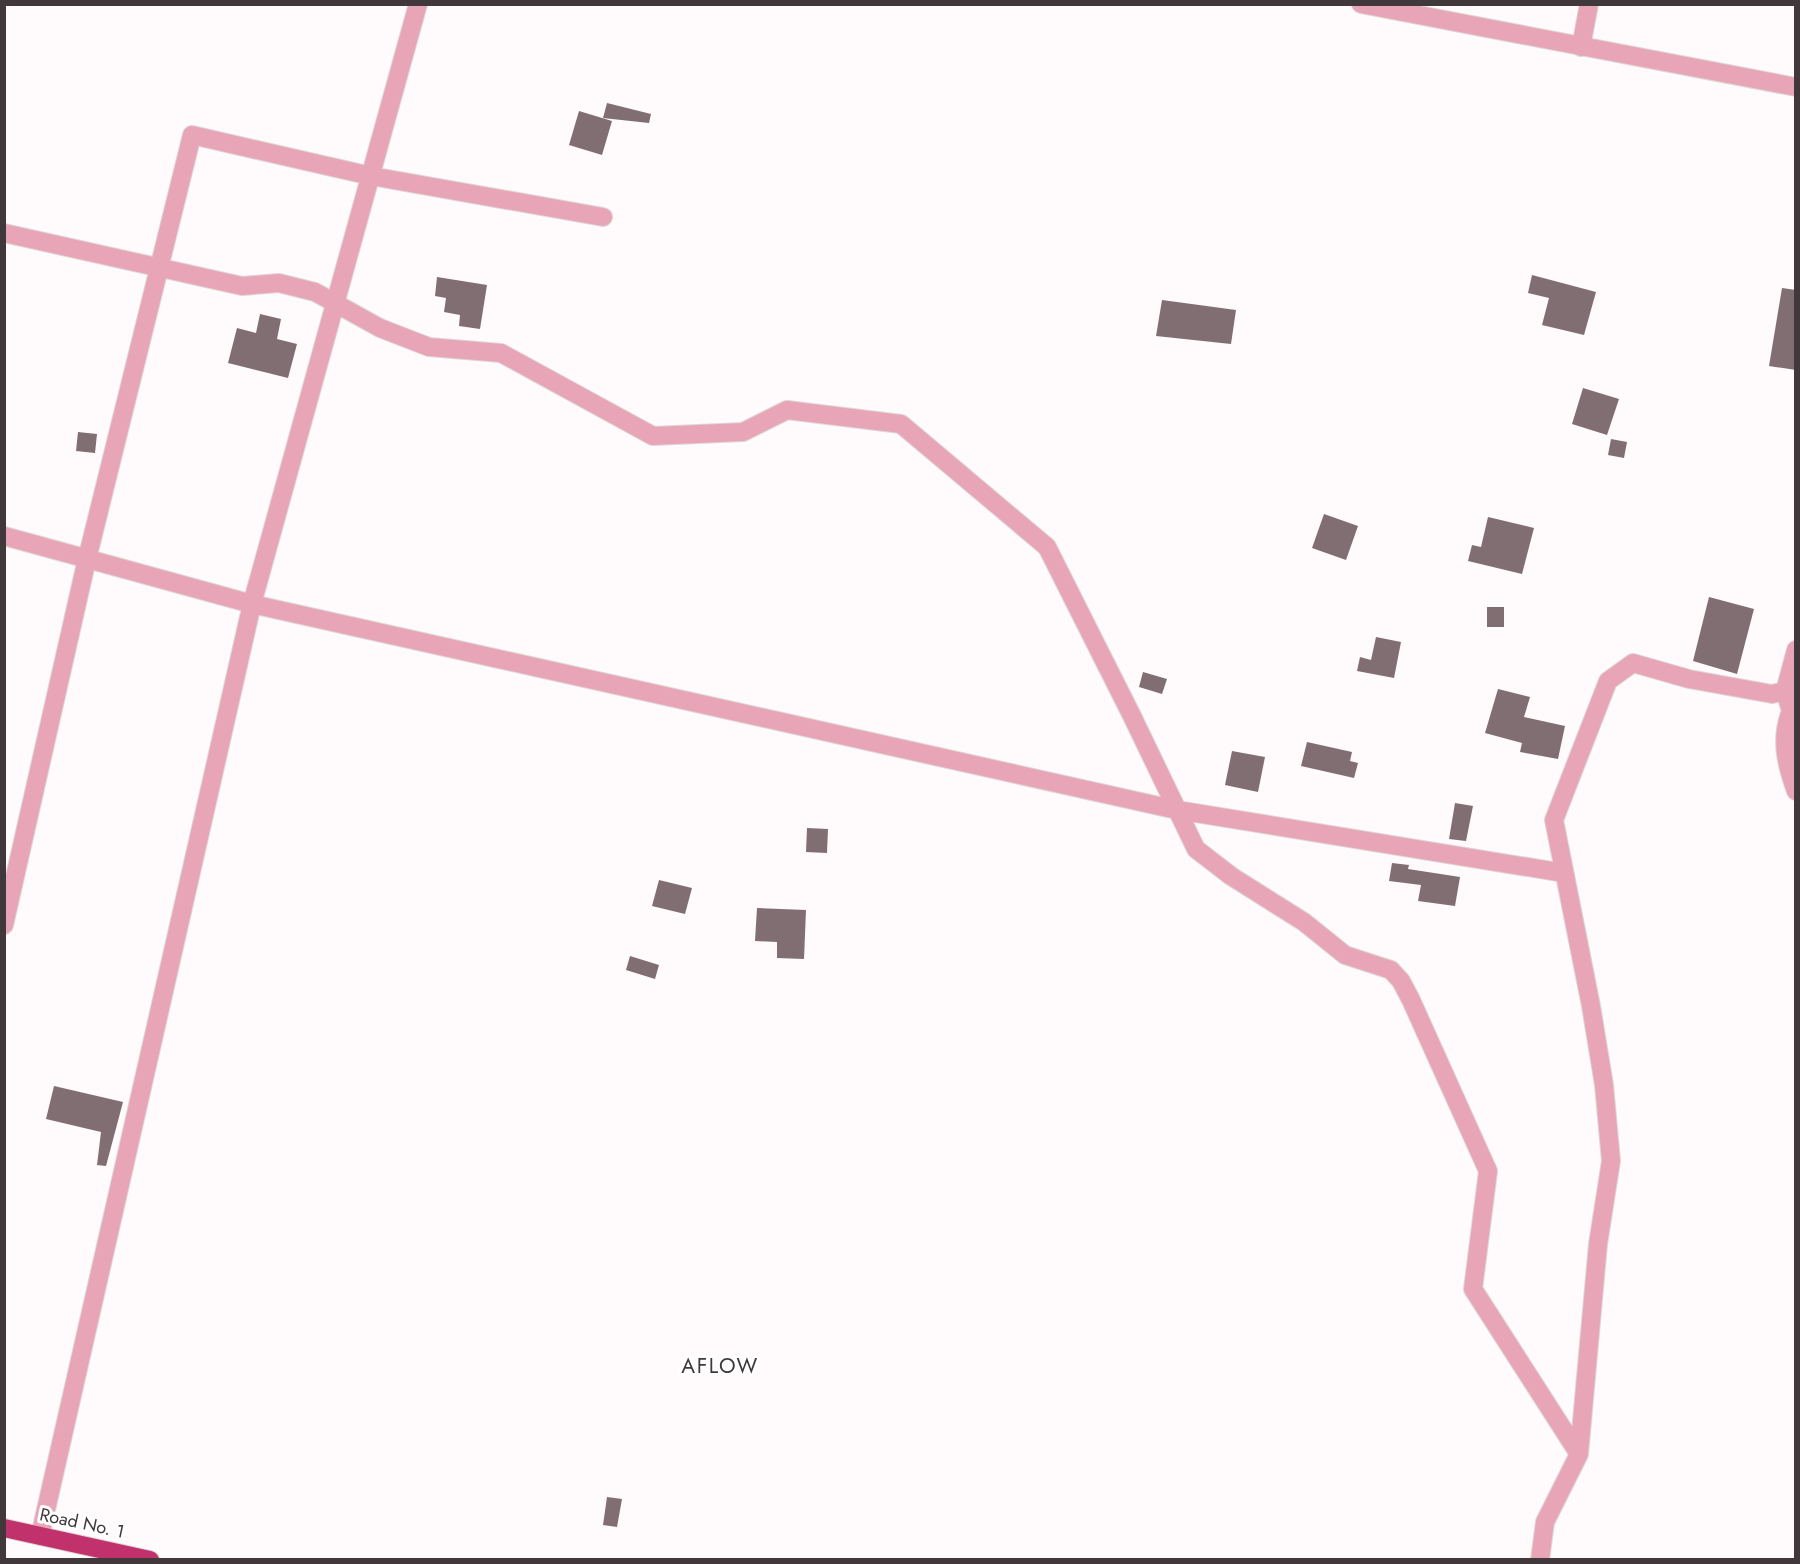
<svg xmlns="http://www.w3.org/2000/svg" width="1800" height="1564" viewBox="0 0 1800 1564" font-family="Jost,sans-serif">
  <rect width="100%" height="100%" fill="#fffafb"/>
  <path fill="#816e73" d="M607,103L651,114L649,123L603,118Z
    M579,111L612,121L602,155L569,145Z
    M1532,275L1596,292L1584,335L1542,325L1549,298L1528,293Z
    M437,277L487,285L480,329L459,326L460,315L444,312L446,298L435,296Z
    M1782,288L1796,290V370L1769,366Z
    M1162,300L1236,310L1231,344L1156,336Z
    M260,314L281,319L277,339L297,344L288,378L228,363L237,328L256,333Z
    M1583,388L1619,399L1607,435L1572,424Z
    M78,432L97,434L95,453L76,451Z
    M1611,439L1627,442L1624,458L1608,455Z
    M1324,514L1358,526L1346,560L1312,548Z
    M1488,517L1534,528L1522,574L1468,561L1472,545L1481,547Z
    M1709,597L1754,609L1737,674L1693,661Z
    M1487,607H1504V627H1487Z
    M1376,637L1401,642L1394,678L1357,671L1360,657L1371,660Z
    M1143,672L1167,679L1162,694L1139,687Z
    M1498,689L1530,697L1524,717L1565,726L1558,759L1520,752L1522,743L1485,733Z
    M1307,742L1352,752L1350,761L1358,763L1354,778L1301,766Z
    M1232,751L1265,757L1258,792L1225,785Z
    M1455,803L1473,806L1466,841L1449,839Z
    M807,828L828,829L827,853L806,852Z
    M1392,863L1409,865L1408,869L1460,877L1455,906L1418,901L1421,885L1389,881Z
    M659,880L692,888L685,914L652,906Z
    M757,908L806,910L804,959L777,958V942L755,941Z
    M630,956L659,965L655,979L626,970Z
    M54,1086L123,1102L106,1166L97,1165L101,1132L46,1119Z
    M607,1497L622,1499L617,1527L603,1525Z"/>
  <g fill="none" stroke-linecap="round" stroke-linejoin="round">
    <g stroke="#ddd7d8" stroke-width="20">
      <path id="street" d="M1361,4L1796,87
        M1581,47L1589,4
        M4,233L242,286L279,283L315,292L380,328L429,347L501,353L653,436L743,432L787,410L901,424L1047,547L1132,716L1196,849L1231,876L1304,922L1345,955L1391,970L1401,981L1411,1000L1488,1171L1473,1289L1579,1454L1545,1522L1540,1560
        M4,536L252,604L1177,810L1564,873
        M1785,691L1791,711C1780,738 1786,764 1796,791
        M4,925L87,559L192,135L371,176L603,217
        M1579,1454L1598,1244L1611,1161L1604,1085L1591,1006L1554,820L1608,681L1633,663L1689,679L1772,694L1785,691L1796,650
        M40,1536L252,604L418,4"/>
    </g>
    <g stroke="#ddd7d8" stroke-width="20">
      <path id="highway" d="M4,1528L150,1560"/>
    </g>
    <use href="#street" stroke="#e9a5b8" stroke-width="18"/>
    <use href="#highway" stroke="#c1316c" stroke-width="18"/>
  </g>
  <g text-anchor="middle" stroke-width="6" stroke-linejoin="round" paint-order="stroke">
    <g font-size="18" fill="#40383a" stroke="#fff">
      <text transform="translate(82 1523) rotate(12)" y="6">Road No. 1</text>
    </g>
    <g font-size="21" letter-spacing="1.5" fill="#40383a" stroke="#fff">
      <text x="720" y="1373">AFLOW</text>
    </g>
  </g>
  <rect width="1800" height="1564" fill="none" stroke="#40383a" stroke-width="12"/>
</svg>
